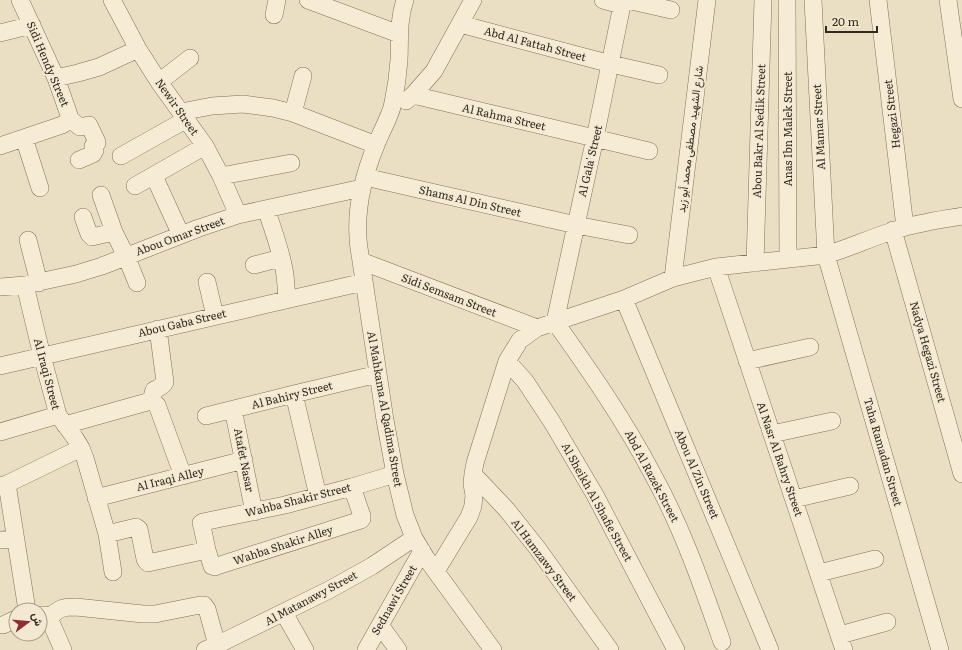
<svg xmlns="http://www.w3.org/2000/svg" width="962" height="650" viewBox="0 0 962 650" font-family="Literata,Vazirmatn,serif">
  <rect width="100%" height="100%" fill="#eadec3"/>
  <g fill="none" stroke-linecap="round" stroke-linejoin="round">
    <g stroke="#83705b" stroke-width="18">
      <path id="minor" d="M112,0L138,49L159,82L205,146L221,176L238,215
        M308,0L399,34
        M405,0C398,20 400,40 399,60C398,75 396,89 393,103C390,118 381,131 376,145C364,174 356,206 358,237C358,245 360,253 361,261L385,420L395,474L405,515L414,538L426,558L493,650
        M603,0L621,5
        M623,0L595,138L576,225L555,322C590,371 624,420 652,473C682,527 702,585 722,642
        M627,0L671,10
        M787,0L788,259
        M813,0L826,255L940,650
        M878,0L905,227
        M948,0L962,99
        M274,15L277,0
        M460,24L611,64L659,75
        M0,33L32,25
        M56,78L78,73L99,67L138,49
        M159,82L190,58
        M413,95L649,151
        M406,101L413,95L434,71L473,0
        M181,112L212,106L243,104L273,108L293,113L376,145
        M293,113L303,76
        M70,119L80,127L89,125L97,142V143L93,146L95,150L93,154L79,160
        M24,138L40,188
        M0,146L62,125C67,122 70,121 69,115L56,78L20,0
        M121,156L187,119
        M154,176L181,235
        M221,176L291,163
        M365,177L576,225L629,235
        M135,186L205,146
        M101,195L114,232L126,256L137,283
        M266,209C273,229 280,248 284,269C286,279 286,289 287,299
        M83,217L89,234L92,237L114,232
        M893,230L962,474
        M28,240L39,283
        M361,261L537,328
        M755,263L763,0
        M254,265L281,258
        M716,267L844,650
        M673,278L707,0
        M207,282L215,316
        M25,285L42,356L58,415L75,438L81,448L85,458L107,534L113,572
        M0,287L25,285L76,274L102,266L199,228L238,215L362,188
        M624,299L770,650
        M507,361L525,381L552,422L595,495L676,650
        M747,361L810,347
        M0,366L364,282
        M294,394L318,496
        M153,402L152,397L154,390C158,388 163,387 165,382L158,329
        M233,409L254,512
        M206,416L294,394L378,374
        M65,425L147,402H153L157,405L183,476
        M0,432L58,415
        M772,434L832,421
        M473,474L507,510L538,549L610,650
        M7,484L27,610
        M0,486L7,484L81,448
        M352,487L362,516V519L361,520L217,566L215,567L212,566L207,550L202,526L201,523L203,522L285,505L352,487L395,474
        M96,498L244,460
        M794,499L850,486
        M107,534L136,527L139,529L145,559L146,561L148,563L207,550
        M0,540L15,539
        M436,571L469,517L473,506L474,495L472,484L473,474L475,463L507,361L520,340L537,328L624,299L673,278L716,267L826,255C849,248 870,238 893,231C915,223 939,220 962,216
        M819,573L875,559
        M284,613L305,650
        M40,615H45L49,618L63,650
        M49,618C59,608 62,607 76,607L143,614H155L200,605H204L207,609L217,645
        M3,625L16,619
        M380,625L398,650
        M840,635L887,622
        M205,650L223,642L329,590L372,566L414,538
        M366,650L422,551"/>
    </g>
    <use href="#minor" stroke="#f6ecd5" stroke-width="17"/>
  </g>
  <g text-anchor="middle" stroke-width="3.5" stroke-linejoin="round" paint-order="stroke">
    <g font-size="11" fill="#34291e" stroke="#f3e9d2">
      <text transform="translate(535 44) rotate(15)" y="4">Abd Al Fattah Street</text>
      <text transform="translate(48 64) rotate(67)" y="4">Sidi Hendy Street</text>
      <text transform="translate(177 107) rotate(55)" y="4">Newir Street</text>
      <text transform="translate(892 114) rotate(-97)" y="4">Hegazi Street</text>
      <text transform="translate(504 117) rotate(13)" y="4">Al Rahma Street</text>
      <text transform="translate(819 127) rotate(-93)" y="4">Al Mamar Street</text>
      <text transform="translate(788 129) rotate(-90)" y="4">Anas Ibn Malek Street</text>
      <text transform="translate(759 131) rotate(-88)" y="4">Abou Bakr Al Sedik Street</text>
      <text transform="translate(690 139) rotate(-83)" y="4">شارع الشهيد مصطفى محمد أبو زيد</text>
      <text transform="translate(590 161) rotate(-77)" y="4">Al Gala' Street</text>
      <text transform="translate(470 201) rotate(13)" y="4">Shams Al Din Street</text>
      <text transform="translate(180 236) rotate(-20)" y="4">Abou Omar Street</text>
      <text transform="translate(449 295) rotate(21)" y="4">Sidi Semsam Street</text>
      <text transform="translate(182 323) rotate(-13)" y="4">Abou Gaba Street</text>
      <text transform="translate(928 352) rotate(74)" y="4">Nadya Hegazi Street</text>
      <text transform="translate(47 374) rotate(75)" y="4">Al Iraqi Street</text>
      <text transform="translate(292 395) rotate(-14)" y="4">Al Bahiry Street</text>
      <text transform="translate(385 409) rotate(80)" y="4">Al Mahkama Al Qadima Street</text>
      <text transform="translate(883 452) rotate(74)" y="4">Taha Ramadan Street</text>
      <text transform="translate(780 459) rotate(71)" y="4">Al Nasr Al Bahry Street</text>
      <text transform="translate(244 460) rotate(79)" y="4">Atafet Nasar</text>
      <text transform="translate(697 474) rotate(67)" y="4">Abou Al Zin Street</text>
      <text transform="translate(652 476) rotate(62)" y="4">Abd Al Razek Street</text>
      <text transform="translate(170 479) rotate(-14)" y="4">Al Iraqi Alley</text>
      <text transform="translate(298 500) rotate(-14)" y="4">Wahba Shakir Street</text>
      <text transform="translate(597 502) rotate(61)" y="4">Al Sheikh Al Shafie Street</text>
      <text transform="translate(283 545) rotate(-18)" y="4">Wahba Shakir Alley</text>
      <text transform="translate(544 560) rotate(53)" y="4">Al Hamzawy Street</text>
      <text transform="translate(311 598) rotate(-28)" y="4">Al Matanawy Street</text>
      <text transform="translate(394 600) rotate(-60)" y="4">Sednawi Street</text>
    </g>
  </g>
  <g transform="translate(28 622) rotate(74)"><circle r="19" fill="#f3e9d2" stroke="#a79c8a"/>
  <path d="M0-3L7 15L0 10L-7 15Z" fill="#8e2f31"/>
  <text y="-6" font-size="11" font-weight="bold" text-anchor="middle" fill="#34291e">ش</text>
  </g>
  <path d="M826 26v6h51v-6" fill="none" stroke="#34291e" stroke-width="2"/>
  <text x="832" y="26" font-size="12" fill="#34291e" stroke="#f3e9d2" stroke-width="3" paint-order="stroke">20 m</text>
</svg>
